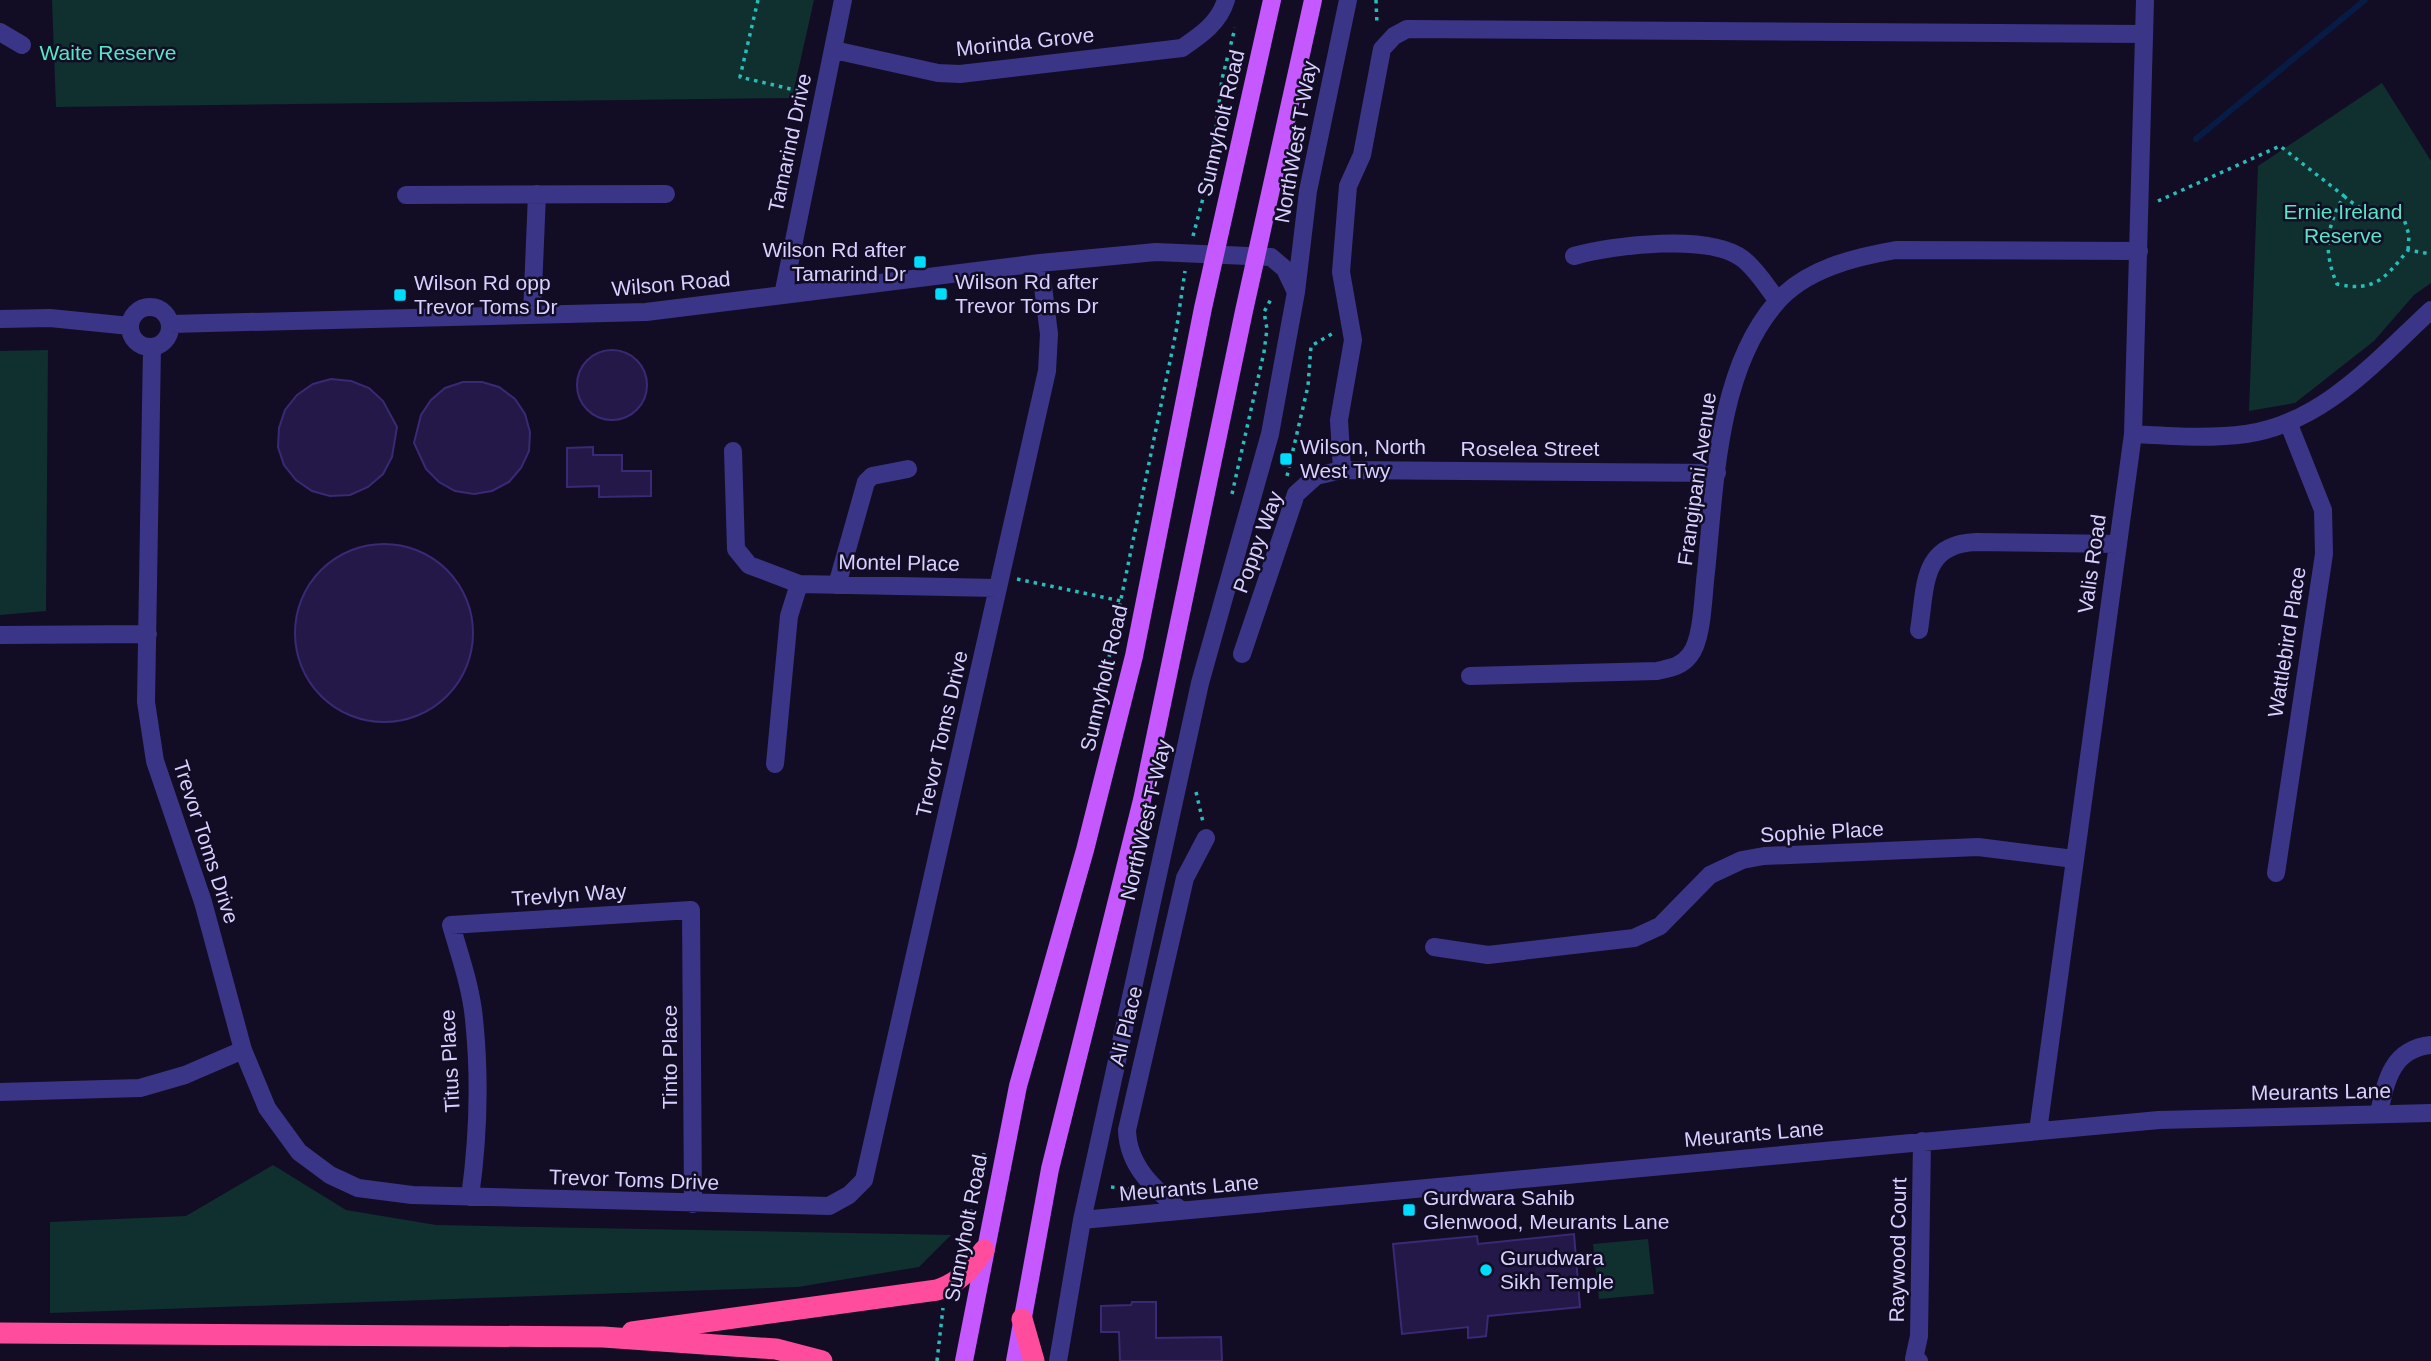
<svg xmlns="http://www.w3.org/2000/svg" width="2431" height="1361" viewBox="0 0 2431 1361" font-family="Helvetica,sans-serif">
  <rect width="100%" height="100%" fill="#120d25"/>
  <path fill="#102f2f" d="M52,0H814L792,98L56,107Z
    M2382,83L2431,161V283L2414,295L2374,341L2295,403L2249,411L2258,166Z
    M48,350L46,611L0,615V351Z
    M273,1165L346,1210L436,1225L951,1235L919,1267L798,1287L50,1313V1222L186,1216Z
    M1648,1239L1654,1294L1599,1299L1593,1244Z"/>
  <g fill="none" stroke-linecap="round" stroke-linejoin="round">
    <path stroke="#071c44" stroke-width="6" d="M2196,139L2365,0"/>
  </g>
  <path fill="#231847" stroke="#3a2974" stroke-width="2" d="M577 385a35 35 0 1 1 70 0a35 35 0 1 1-70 0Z
    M331,379L351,381L369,388L383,401L397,427L392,457L383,474L368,487L350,495L330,496L312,491L296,480L284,465L278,447L279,428L285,410L297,395L313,384Z
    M463,382H482L499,387L515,399L525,414L530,432L529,451L521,468L509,482L492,491L474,494L455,491L439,482L426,469L414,443L421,415L431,400L445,388Z
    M593,447V455H622V471H651V496L599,497V486L567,487V448Z
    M295 633a89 89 0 1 1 178 0a89 89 0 1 1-178 0Z
    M1574,1234L1580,1307L1488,1316L1486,1336L1479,1337L1468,1338V1327L1402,1334L1393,1244L1477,1236L1478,1244Z
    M1132,1302H1156V1338L1221,1337L1222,1361H1120L1119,1332H1101V1306L1131,1305Z"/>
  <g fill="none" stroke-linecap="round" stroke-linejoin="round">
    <path stroke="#27bdb8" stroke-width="3.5" stroke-dasharray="3.5 5" stroke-linecap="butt" d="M758,0L740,77L799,91
      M1376,0L1377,25
      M2344,196C2353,204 2363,211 2375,213C2386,215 2393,213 2404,219L2409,235L2408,250
      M2158,201L2280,146L2344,196C2326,227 2323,251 2337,284C2375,293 2386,277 2408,250L2431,254
      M1193,236L1211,168L1222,79L1235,28
      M1287,476L1308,386L1311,346L1335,332
      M1232,494L1264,352L1267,329L1264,312L1271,299
      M1017,579L1121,601
      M1092,740L1176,332L1185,271
      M1196,792L1203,822
      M1111,1187L1130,1189
      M966,1238L984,1153
      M937,1361L943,1308"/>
    <path stroke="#3b3587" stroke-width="18" d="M0,32L22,45
      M834,50L938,73L960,74L1182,48C1201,35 1219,23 1226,0
      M406,195L666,194
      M1574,256C1613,245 1710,233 1743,259C1757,270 1767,287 1778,301
      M783,295L843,0
      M130 327a20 20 0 1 1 40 0a20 20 0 1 1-40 0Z
      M532,314L537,194
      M0,319L50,318L130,326
      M171,324L646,312L1040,263L1156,252L1271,257L1285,269L1296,292
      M152,347L146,702L155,761L203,902L243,1050L267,1108L299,1152L330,1175L358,1188L412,1195L829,1206L849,1195L864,1180L1047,371L1049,334L1040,263
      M2133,434C2170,436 2209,439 2246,434C2323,423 2377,360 2431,310
      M733,451L736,549L749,565L799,584L997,588
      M1342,470L1339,420L1353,340L1341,272L1348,186L1362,155L1382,49L1394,36L1407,29L2144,34
      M837,585L866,482L872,476L908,469
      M1919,630C1926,586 1921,544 1976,542L2118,544
      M0,635L148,634
      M1242,654L1296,494L1316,476L1342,470L1717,473
      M1470,676L1657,671C1670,668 1681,667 1690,655C1703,639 1703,594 1706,572C1715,486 1717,371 1776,303C1805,269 1855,257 1896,250L2139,251
      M775,764L789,616L799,584
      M2276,873L2324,554L2323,510L2288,422
      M1434,947L1488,955L1634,938L1660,926L1710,875L1742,860L1764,856L1978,847L2074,859
      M0,1092L140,1088L185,1075L243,1050
      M2379,1113C2386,1080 2392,1049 2431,1045
      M2038,1131L2133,434L2145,0
      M470,1197C478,1140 480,1077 474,1019C471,987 460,956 451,925L691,910L693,1204
      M1182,1211C1155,1190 1128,1167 1127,1130L1185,878L1206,838
      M1082,1220L2159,1120L2431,1113
      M1058,1361L1082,1220L1200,683L1270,434L1296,292L1308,191L1348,0
      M1919,1361L1914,1359L1919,1336L1922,1141"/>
    <path stroke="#c558ff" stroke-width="18" d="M964,1361L1018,1086L1085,850L1134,656L1203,308L1272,0
      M1015,1361L1050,1169L1142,800L1244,311L1313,0"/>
    <path stroke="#ff4c9d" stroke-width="21" d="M1022,1319L1034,1361
      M632,1332L937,1290C960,1282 970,1270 984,1250
      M0,1333L603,1337L776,1349L822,1361"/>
  </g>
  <g fill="#00dcfc" stroke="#120d25" stroke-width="2.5">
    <rect x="913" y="255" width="14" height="14" rx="3.5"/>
    <rect x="934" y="287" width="14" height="14" rx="3.5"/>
    <rect x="393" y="288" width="14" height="14" rx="3.5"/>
    <rect x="1279" y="452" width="14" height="14" rx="3.5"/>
    <rect x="1402" y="1203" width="14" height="14" rx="3.5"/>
    <circle cx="1486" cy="1270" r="7"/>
  </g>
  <g text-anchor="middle" stroke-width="5" stroke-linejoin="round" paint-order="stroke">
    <g font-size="21" fill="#d8d1ff" stroke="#120d25">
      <text transform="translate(1025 42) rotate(-6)" y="7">Morinda Grove</text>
      <text transform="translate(1221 123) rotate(-77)" y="7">Sunnyholt Road</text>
      <text transform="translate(1296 142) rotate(-80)" y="7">NorthWest T-Way</text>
      <text transform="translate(790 143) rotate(-78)" y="7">Tamarind Drive</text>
      <text transform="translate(671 284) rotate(-5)" y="7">Wilson Road</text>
      <text x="1530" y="456">Roselea Street</text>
      <text transform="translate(1697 479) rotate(-82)" y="7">Frangipani Avenue</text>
      <text transform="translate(1258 542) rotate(-70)" y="7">Poppy Way</text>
      <text transform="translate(899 563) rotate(1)" y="7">Montel Place</text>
      <text transform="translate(2092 564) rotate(-82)" y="7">Valis Road</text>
      <text transform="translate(2287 642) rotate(-81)" y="7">Wattlebird Place</text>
      <text transform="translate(1104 678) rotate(-77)" y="7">Sunnyholt Road</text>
      <text transform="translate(942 734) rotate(-77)" y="7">Trevor Toms Drive</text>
      <text transform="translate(1146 820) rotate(-77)" y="7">NorthWest T-Way</text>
      <text transform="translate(1822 832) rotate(-3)" y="7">Sophie Place</text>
      <text transform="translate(206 842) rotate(72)" y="7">Trevor Toms Drive</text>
      <text transform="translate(569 895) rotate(-4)" y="7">Trevlyn Way</text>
      <text transform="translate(1126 1026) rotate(-76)" y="7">Ali Place</text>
      <text transform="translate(670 1057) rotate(-90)" y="7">Tinto Place</text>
      <text transform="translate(450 1061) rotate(-93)" y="7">Titus Place</text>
      <text transform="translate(2321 1092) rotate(-1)" y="7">Meurants Lane</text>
      <text transform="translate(1754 1134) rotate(-5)" y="7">Meurants Lane</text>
      <text transform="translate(634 1180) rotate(2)" y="7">Trevor Toms Drive</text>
      <text transform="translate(1189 1188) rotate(-5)" y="7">Meurants Lane</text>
      <text transform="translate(966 1228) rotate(-79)" y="7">Sunnyholt Road</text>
      <text transform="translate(1898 1250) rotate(-89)" y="7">Raywood Court</text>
    </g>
    <g font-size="21" fill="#56e6c6" stroke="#120d25">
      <text x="108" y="60">Waite Reserve</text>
      <text x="2343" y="219">Ernie Ireland<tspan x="2343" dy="24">Reserve</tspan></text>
    </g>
    <g font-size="21" fill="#d8d1ff" stroke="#120d25" text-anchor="start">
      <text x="906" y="257" text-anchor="end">Wilson Rd after<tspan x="906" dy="24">Tamarind Dr</tspan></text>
      <text x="955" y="289">Wilson Rd after<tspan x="955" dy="24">Trevor Toms Dr</tspan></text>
      <text x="414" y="290">Wilson Rd opp<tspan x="414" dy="24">Trevor Toms Dr</tspan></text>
      <text x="1300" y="454">Wilson, North<tspan x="1300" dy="24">West Twy</tspan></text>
      <text x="1423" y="1205">Gurdwara Sahib<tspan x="1423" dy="24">Glenwood, Meurants Lane</tspan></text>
      <text x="1500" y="1265">Gurudwara<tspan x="1500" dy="24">Sikh Temple</tspan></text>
    </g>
  </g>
</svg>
